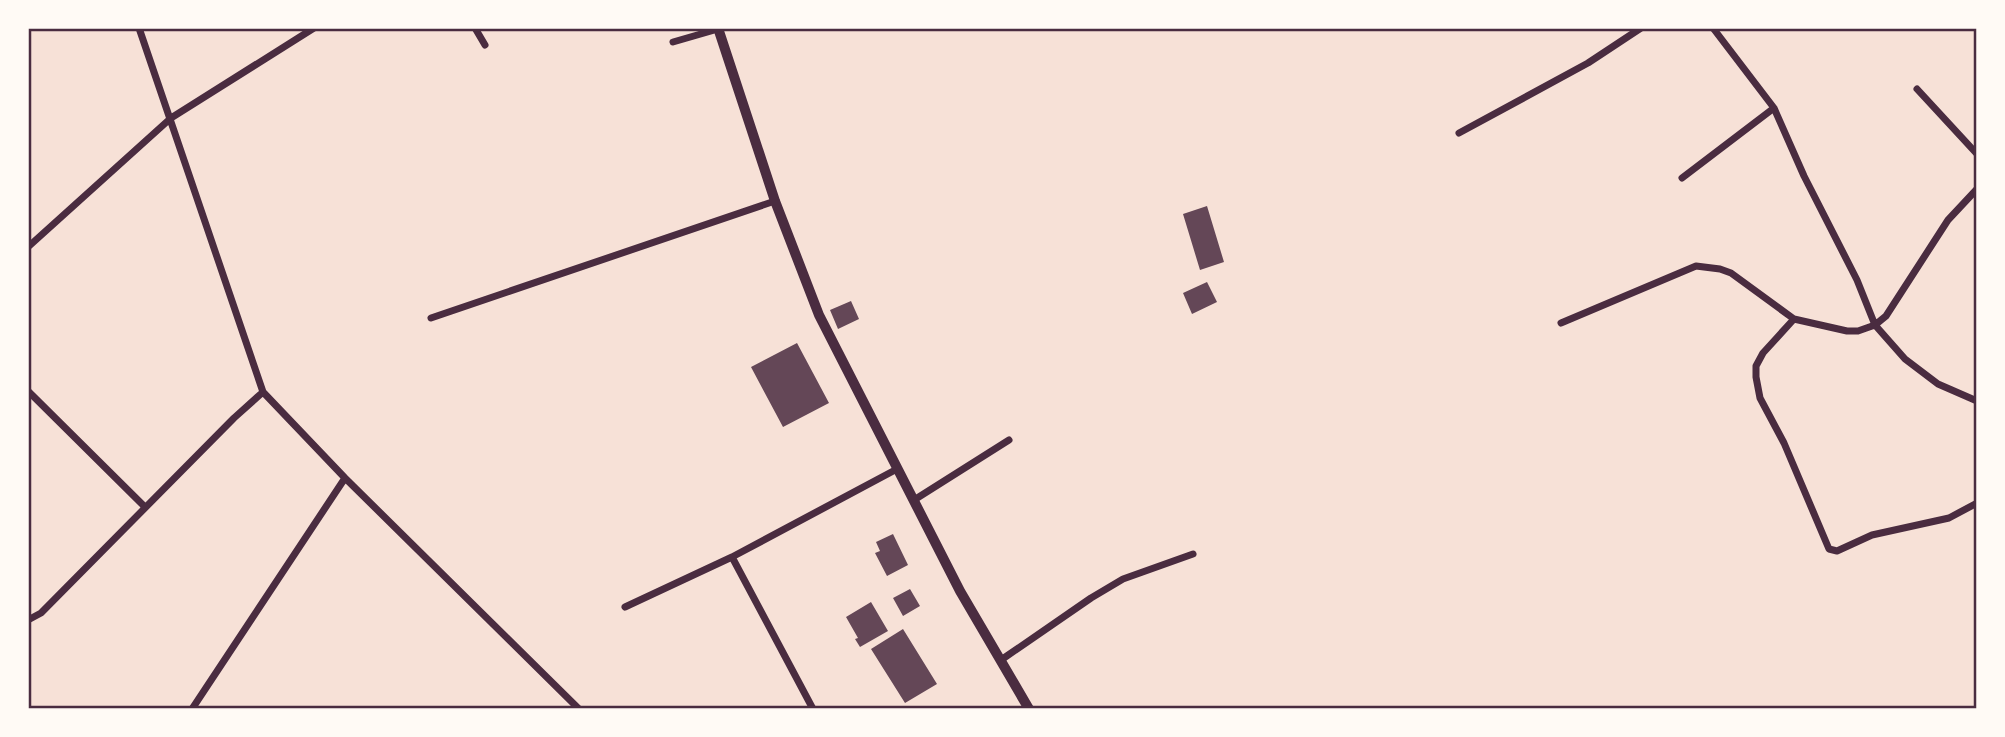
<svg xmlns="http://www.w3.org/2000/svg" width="2005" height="737" viewBox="0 0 2005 737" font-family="Commissioner,sans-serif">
  <rect width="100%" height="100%" fill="#f7e1d7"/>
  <path fill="#644757" d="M1207,206L1224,262L1200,270L1183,214Z
    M1207,282L1217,302L1192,314L1183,293Z
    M851,301L859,319L838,329L830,310Z
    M797,343L829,403L783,427L751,367Z
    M893,534L908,565L887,576L875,553L880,551L876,542Z
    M910,589L920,606L903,616L893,598Z
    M871,602L888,631L860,647L855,639L858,638L846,617Z
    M903,629L937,684L905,703L871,649Z"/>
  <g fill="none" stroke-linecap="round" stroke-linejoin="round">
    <path stroke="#4a2c40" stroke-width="7" d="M139,28L263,392L345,478L579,709
      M475,28L485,45
      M1713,28L1774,108L1804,176L1857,280L1875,325L1905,359L1938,384L1977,401
      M673,42L718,29
      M1917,89L1977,154
      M1459,133L1588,63L1641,28
      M1682,178L1774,108
      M28,247L171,118L314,28
      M431,318L775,201
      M1794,319L1763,353L1756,366V377L1760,398L1784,443L1829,549L1837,551L1872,535L1949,518L1977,503
      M1561,323L1696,266L1720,269L1731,273L1794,319L1847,331H1858L1875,325L1886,316L1948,220L1977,189
      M28,391L145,507
      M914,500L1009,440
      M732,557L813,709
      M625,607L732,557L897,469
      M28,620L41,613L234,418L263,392
      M1001,660L1091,598L1123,579L1193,554
      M192,709L345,478"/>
    <path stroke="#4a2c40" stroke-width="10" d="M718,28L775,201L819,315L960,591L1029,709"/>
  </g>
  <rect width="2005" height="737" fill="none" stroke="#fffaf5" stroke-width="60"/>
  <rect x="30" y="30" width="1945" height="677" fill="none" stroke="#4a2c40" stroke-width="2.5"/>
</svg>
